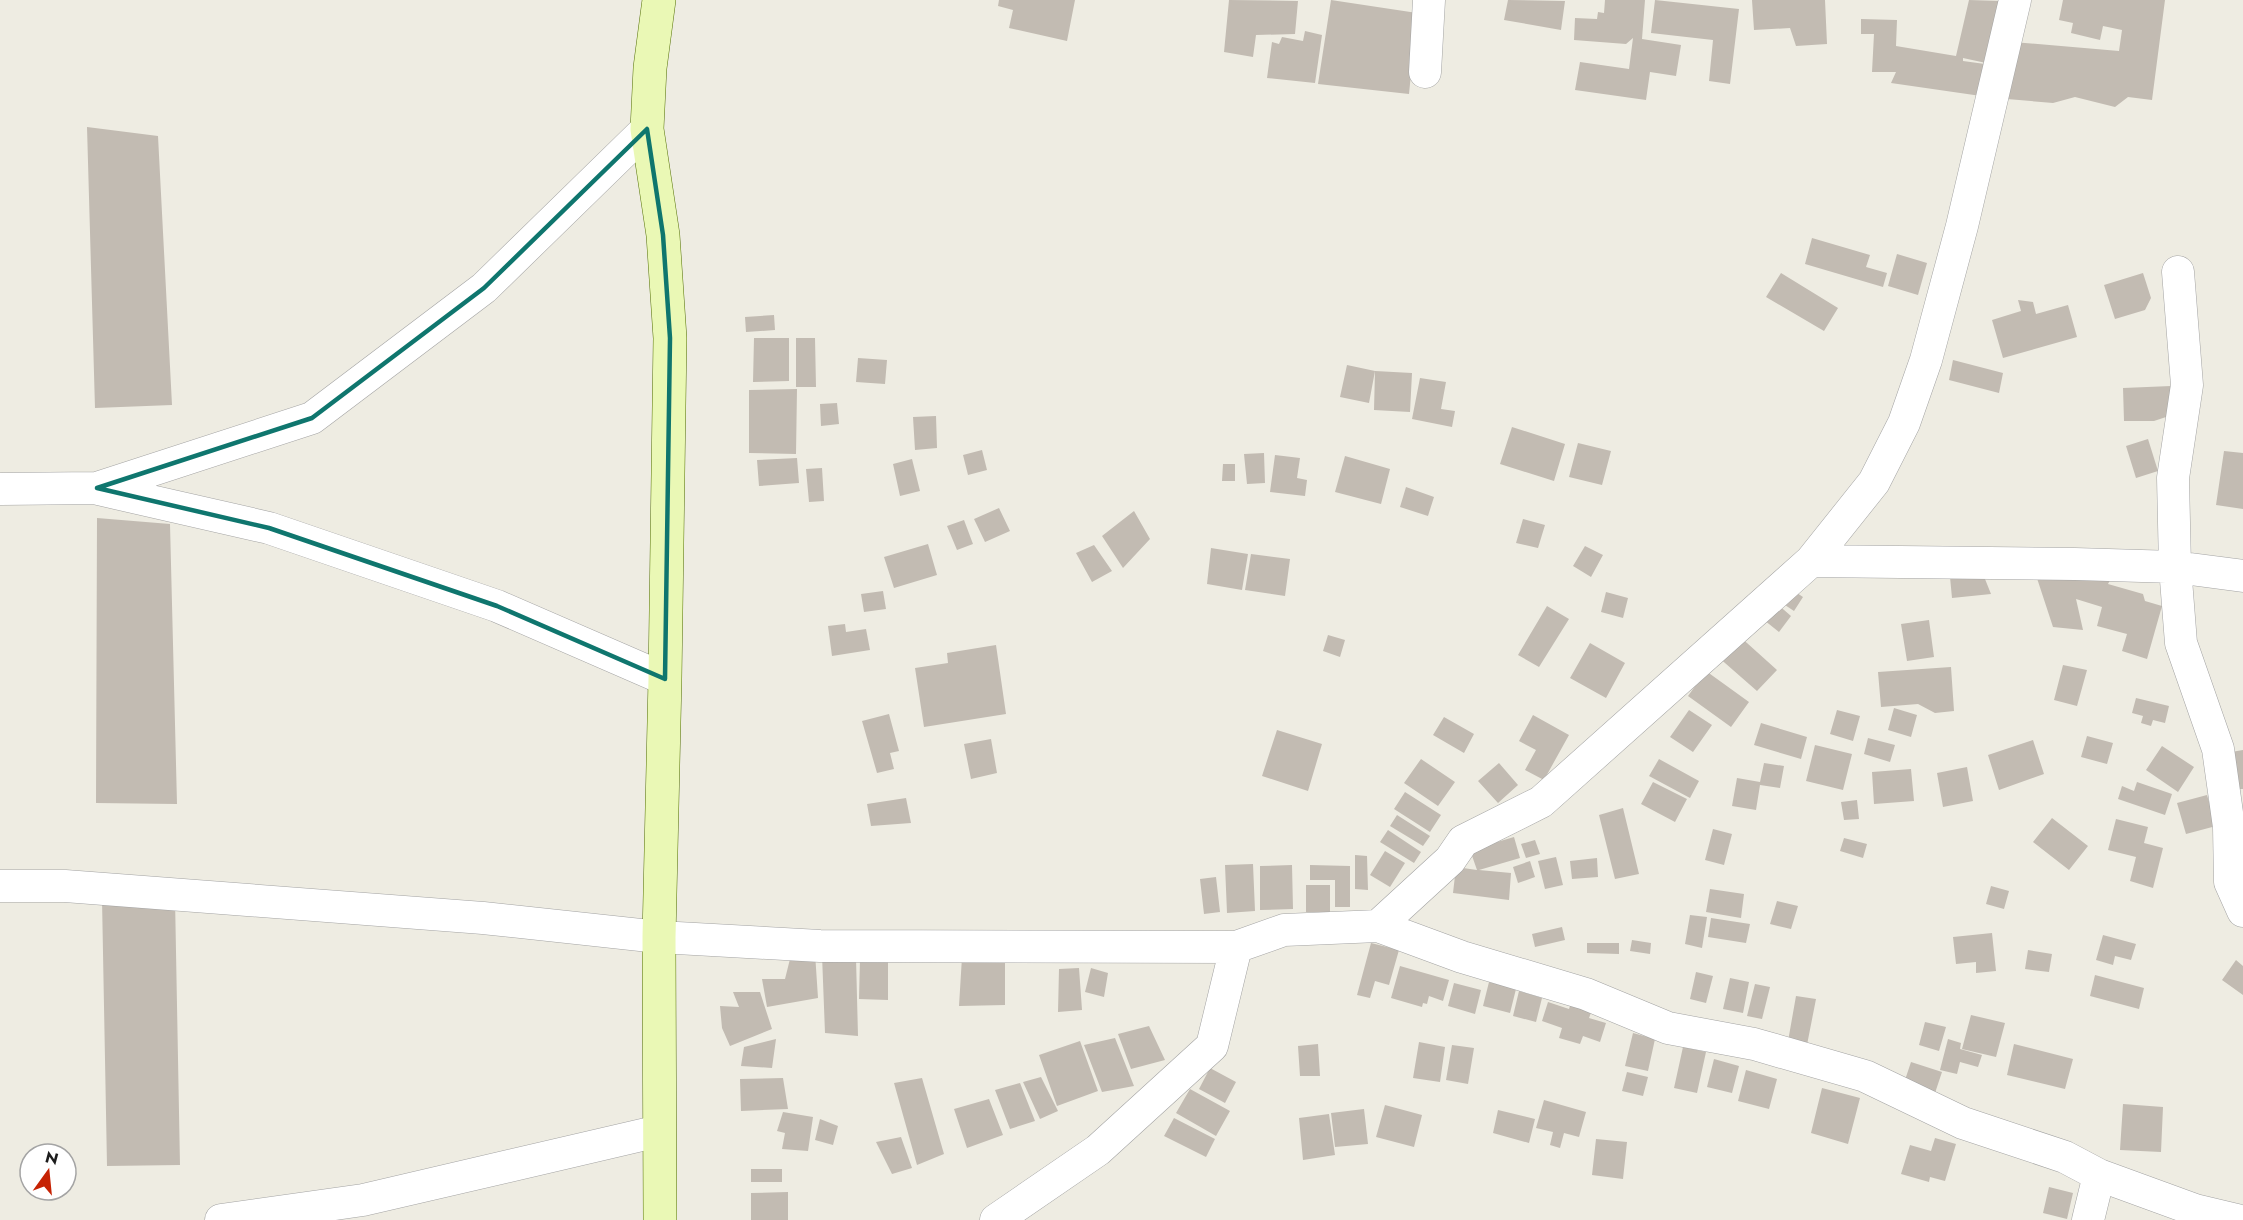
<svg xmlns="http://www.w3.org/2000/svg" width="2243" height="1220" viewBox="0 0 2243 1220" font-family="Jost,sans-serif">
  <rect width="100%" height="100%" fill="#eeece2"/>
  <path fill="#c2bbb2" d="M999,0H1075L1067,41L1009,28L1013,10L998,6Z
    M1229,0L1298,1L1295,34L1256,35L1253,57L1224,52Z
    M1331,0L1417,13L1409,94L1318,84Z
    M1508,0L1565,1L1561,30L1504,20Z
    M1605,0H1645L1642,39L1681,45L1676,76L1650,72L1646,100L1575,90L1580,62L1629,69L1633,38L1626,44L1574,40L1575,18L1597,19L1598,12L1604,13Z
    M1655,0L1739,9L1730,84L1709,81L1713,40L1651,33Z
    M1752,0H1825L1827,44L1796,46L1790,28L1754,30Z
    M1969,0L2001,1L1986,63L1963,58V61L1985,64L1981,96L1891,83L1896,72H1872L1874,34H1861V19L1897,20L1896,46L1956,56Z
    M2063,0H2165L2152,100L2128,97L2115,107L2075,97L2053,103L2007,99L2013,42L2119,51L2122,30L2103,26L2100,40L2071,33L2073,23L2059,20Z
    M1305,31L1322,35L1315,83L1267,78L1272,42L1279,44L1282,37L1303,41Z
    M87,127L158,136L172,405L95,408Z
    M1812,238L1870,255L1866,267L1887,273L1883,287L1805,264Z
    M1897,254L1927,263L1918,295L1888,286Z
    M1781,273L1838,308L1824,331L1766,297Z
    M2143,273L2151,298L2145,310L2115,319L2104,285Z
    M2018,300L2033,302L2036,314L2068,305L2077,337L2003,358L1992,320L2021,311Z
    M774,315L775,330L746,332L745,317Z
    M754,338H789V381L753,382Z
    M796,338H815L816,387H796Z
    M858,358L887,360L885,384L856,382Z
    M1953,360L2003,373L1999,393L1949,380Z
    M1347,365L1375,371L1369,403L1340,397Z
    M1375,371L1412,373L1410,412L1374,410Z
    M1420,378L1446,382L1441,409L1455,411L1452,427L1412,419Z
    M2171,386L2172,415L2154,421H2124L2123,388Z
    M797,389L796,454L749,453V390Z
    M837,403L839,424L821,426L820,404Z
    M936,416L937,448L915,450L913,417Z
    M1512,427L1565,444L1554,481L1500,464Z
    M2148,439L2158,471L2136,478L2126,446Z
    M1578,443L1611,451L1602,485L1569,477Z
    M982,450L987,470L968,475L963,455Z
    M2224,451L2243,453V509L2216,505Z
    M1264,453L1265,483L1247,484L1244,454Z
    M1275,455L1300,458L1297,478L1307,480L1305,496L1270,492Z
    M1345,456L1390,469L1381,504L1335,492Z
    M797,458L799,483L759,486L757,460Z
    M912,459L920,491L900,496L893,464Z
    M1223,464H1235V481H1222Z
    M822,468L824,501L809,502L806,469Z
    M1406,487L1434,497L1428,516L1400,507Z
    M999,508L1010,531L985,542L974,519Z
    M1134,511L1150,539L1123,568L1102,536Z
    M97,518L170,524L177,804L96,803Z
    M1523,519L1545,525L1538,548L1516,543Z
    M964,520L973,544L957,550L947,526Z
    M928,544L937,575L894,588L884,557Z
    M1094,545L1112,571L1092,582L1076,553Z
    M1585,546L1603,555L1591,577L1573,566Z
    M1211,548L1248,554L1242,590L1207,584Z
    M1251,554L1290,559L1285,596L1245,590Z
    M2032,563L2113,574L2108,584L2143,594L2145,601L2162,606L2147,659L2122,651L2127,634L2097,626L2102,607L2076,599L2083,630L2053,627Z
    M1983,574L1991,594L1952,598L1950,577Z
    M1788,587L1803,597L1794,611L1779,601Z
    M883,591L886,609L864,612L861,594Z
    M1606,592L1628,598L1623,618L1601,612Z
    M1777,604L1791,616L1779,632L1764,620Z
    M1547,606L1569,619L1539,667L1518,655Z
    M1929,620L1934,657L1907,661L1901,624Z
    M845,624L846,632L866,629L870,650L832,656L828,626Z
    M1737,634L1777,670L1757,691L1717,656Z
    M1328,635L1345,640L1340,657L1323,651Z
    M1590,643L1625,663L1606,698L1570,678Z
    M996,645L1006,714L924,727L915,668L948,663L947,653Z
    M2063,665L2087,670L2077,706L2054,700Z
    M1951,667L1954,711L1935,713L1918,704L1881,707L1878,672Z
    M1706,671L1749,702L1731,727L1688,696Z
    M2136,698L2169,706L2165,723L2153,720L2151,726L2141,723L2143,716L2132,713Z
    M1894,708L1917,715L1911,737L1888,730Z
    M1689,710L1712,725L1693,752L1670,737Z
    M1837,710L1860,716L1853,741L1830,734Z
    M889,714L899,751L890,753L894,769L877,773L862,721Z
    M1533,715L1569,735L1544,780L1525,770L1536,750L1519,741Z
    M1444,717L1474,734L1464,753L1433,735Z
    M1761,723L1807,737L1801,759L1754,745Z
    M1277,730L1322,744L1308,791L1262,776Z
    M2087,736L2113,743L2107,764L2081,757Z
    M1868,738L1895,745L1890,762L1864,754Z
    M991,739L997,773L971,779L964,744Z
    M2033,740L2044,774L1999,790L1988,755Z
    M1815,745L1852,754L1843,790L1806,781Z
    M2162,746L2194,767L2178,792L2146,770Z
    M2243,750V789H2238L2231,752Z
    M1421,759L1455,782L1438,806L1404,783Z
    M1659,759L1699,781L1690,798L1649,776Z
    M1499,763L1518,785L1498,803L1478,781Z
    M1764,763L1784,766L1780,788L1760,785L1756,810L1732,806L1737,778L1760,782Z
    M1967,767L1973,801L1943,807L1937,773Z
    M1911,769L1914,801L1874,804L1872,772Z
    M1653,782L1687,799L1675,822L1641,804Z
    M2137,782L2172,794L2165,815L2118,799L2122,786L2134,791Z
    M1405,792L1441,815L1430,832L1394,809Z
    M2207,795L2216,826L2186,834L2177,803Z
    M906,798L911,823L871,826L867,804Z
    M1857,800L1859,819L1844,820L1841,802Z
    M1623,808L1639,874L1615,879L1599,815Z
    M1397,815L1430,836L1423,846L1390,826Z
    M2052,818L2088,846L2069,870L2033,842Z
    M2116,819L2148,827L2144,843L2163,848L2153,888L2130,881L2136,857L2108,850Z
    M1713,829L1732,834L1724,865L1705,860Z
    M1388,830L1421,852L1414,863L1380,842Z
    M1514,837L1520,858L1479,870L1511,873L1509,900L1453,893L1456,867L1477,870L1470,850Z
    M1844,838L1867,844L1863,858L1840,851Z
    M1535,840L1540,854L1526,858L1521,844Z
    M1385,851L1405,863L1390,887L1370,875Z
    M1355,855L1367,856L1368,890L1355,889Z
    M1556,857L1563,885L1545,889L1538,861Z
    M1597,858L1598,877L1572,879L1570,861Z
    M1530,861L1535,877L1518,883L1513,867Z
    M1253,864L1255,911L1227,913L1225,865Z
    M1292,865L1293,909L1260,910V866Z
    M1310,865L1350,866V907H1335V880H1310Z
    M1216,877L1220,912L1204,914L1200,879Z
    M1306,885H1330V912H1306Z
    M1991,886L2009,891L2004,909L1986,904Z
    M1710,889L1744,894L1741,918L1706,912Z
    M175,898L180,1165L107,1166L102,899Z
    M1777,901L1798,906L1791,929L1770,924Z
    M1690,915L1707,917L1702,948L1685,944Z
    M1711,918L1750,924L1746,943L1708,937Z
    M1562,927L1565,940L1535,947L1532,934Z
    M1992,933L1996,971L1976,973V962L1956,964L1953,937Z
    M2103,935L2136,944L2131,960L2115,956L2113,965L2096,960Z
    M1632,940L1651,943L1650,954L1630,951Z
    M1371,943L1399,950L1389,985L1375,981L1370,998L1357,995Z
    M1587,943H1619V954L1587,953Z
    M2028,950L2052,954L2049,972L2025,969Z
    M815,953L818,998L767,1007L762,979H785L791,955Z
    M822,955L856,958L858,1036L825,1033Z
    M962,957L1005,959V1005L959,1006Z
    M888,958V1000L859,999L860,959Z
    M2236,960L2243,966V995L2222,980Z
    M1400,966L1449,980L1443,1001L1429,996L1427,1004L1423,1003L1422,1007L1391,998Z
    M1079,968L1082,1010L1058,1012L1059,969Z
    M1091,968L1108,973L1104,997L1085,992Z
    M1696,972L1713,976L1706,1003L1690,999Z
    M2095,975L2144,988L2139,1009L2090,996Z
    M1730,978L1749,982L1743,1013L1723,1009Z
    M1489,982L1516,989L1510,1013L1483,1006Z
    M1454,983L1481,990L1475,1014L1448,1006Z
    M1755,984L1770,987L1762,1019L1747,1016Z
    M1519,991L1542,998L1536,1022L1513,1016Z
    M733,992H760L772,1029L730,1046L722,1028L720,1006L739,1007Z
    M1796,996L1816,999L1806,1050L1787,1047Z
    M1548,1002L1569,1009L1571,1003L1592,1010L1589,1018L1606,1023L1600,1042L1583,1036L1580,1044L1559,1038L1562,1028L1542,1021Z
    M1971,1015L2005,1023L1996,1057L1962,1049Z
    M1925,1022L1946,1027L1939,1051L1919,1045Z
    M1149,1026L1165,1060L1131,1069L1118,1034Z
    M1633,1033L1655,1039L1648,1071L1625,1066Z
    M1115,1038L1134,1086L1102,1092L1084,1045Z
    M776,1039L772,1068L741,1066L744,1047Z
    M1948,1039L1961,1043L1960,1049L1982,1055L1978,1067L1960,1062L1957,1074L1940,1070Z
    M1080,1041L1098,1091L1057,1106L1039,1055Z
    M1419,1042L1445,1047L1440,1082L1413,1078Z
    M1318,1044L1320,1076H1300L1298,1046Z
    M2014,1044L2073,1059L2065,1089L2007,1075Z
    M1452,1045L1474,1048L1468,1084L1446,1080Z
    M1683,1047L1706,1052L1697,1093L1674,1088Z
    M1714,1059L1739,1066L1732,1093L1707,1087Z
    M1911,1062L1942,1072L1934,1096L1903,1086Z
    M1210,1068L1236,1082L1225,1103L1199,1089Z
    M1746,1070L1777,1079L1769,1109L1738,1101Z
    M1627,1072L1648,1077L1643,1096L1622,1091Z
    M1041,1077L1058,1111L1040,1119L1023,1082Z
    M783,1078L788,1109L741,1111L740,1079Z
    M922,1078L944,1154L917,1165L894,1083Z
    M1020,1083L1035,1121L1010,1129L995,1090Z
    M1822,1088L1860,1098L1848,1144L1811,1133Z
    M1190,1089L1230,1111L1216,1136L1176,1113Z
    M989,1099L1003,1135L967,1148L954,1109Z
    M1544,1100L1586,1112L1579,1137L1564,1133L1560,1148L1550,1145L1553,1132L1536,1128Z
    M2123,1104L2163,1107L2161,1152L2120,1150Z
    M1385,1105L1422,1115L1414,1147L1376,1137Z
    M1364,1109L1368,1144L1335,1147L1331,1113Z
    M1498,1110L1535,1119L1529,1143L1493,1133Z
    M783,1112L813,1117L808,1151L782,1149L785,1133L777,1131Z
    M1329,1114L1335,1155L1303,1160L1299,1118Z
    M1174,1118L1215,1139L1206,1157L1164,1136Z
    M820,1119L838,1126L833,1145L815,1140Z
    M901,1137L912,1168L892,1174L876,1142Z
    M1935,1138L1956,1144L1945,1181L1930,1177L1929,1182L1901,1174L1910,1145L1931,1151Z
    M1596,1139L1627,1142L1623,1179L1592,1175Z
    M751,1169H782V1182H751Z
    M2049,1187L2073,1193L2067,1219L2043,1213Z
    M788,1192V1220H751V1193Z"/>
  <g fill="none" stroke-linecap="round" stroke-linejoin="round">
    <g stroke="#a3a3a3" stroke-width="33">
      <path id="minor" d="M1425,72L1429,0
        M2178,272L2187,385L2173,478L2175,567L2181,643L2218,749L2229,827L2230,882L2243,911
        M0,489L97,488L312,418L484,288L647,129
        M98,489L269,528L497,606L665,679
        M1811,561L2075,564L2175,567L2243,576
        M0,886H65L483,918L659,937L820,946L1236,947L1284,930L1378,926L1450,860L1463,841L1541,802L1811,561L1874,482L1904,423L1926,360L1962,226L2015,0
        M1378,926L1462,957L1586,994L1668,1028L1754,1044L1865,1076L1963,1123L2065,1157L2099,1175L2195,1210L2237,1220
        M221,1220L363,1200L659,1131
        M996,1220L1098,1150L1212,1046L1236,947
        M2088,1220L2099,1175"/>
    </g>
    <g stroke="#547006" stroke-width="34">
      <path id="secondary" d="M659,0L650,68L647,129L663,235L670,338L665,679L659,937L660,1220"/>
    </g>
    <use href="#minor" stroke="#fff" stroke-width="32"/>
    <use href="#secondary" stroke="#eaf8b5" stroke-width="33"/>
  </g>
  <path fill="none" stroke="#0f766e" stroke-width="4.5" stroke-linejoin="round" d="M647,129L663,235L670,338L665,679L497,606L269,528L97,488L312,418L484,288Z"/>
  <g transform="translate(48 1172) rotate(15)"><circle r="28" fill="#ffffff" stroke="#a4a4a4" stroke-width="1.5"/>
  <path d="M0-4.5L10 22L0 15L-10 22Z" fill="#c62203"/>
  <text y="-9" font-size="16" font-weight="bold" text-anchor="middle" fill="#1c1c1c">N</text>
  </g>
</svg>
